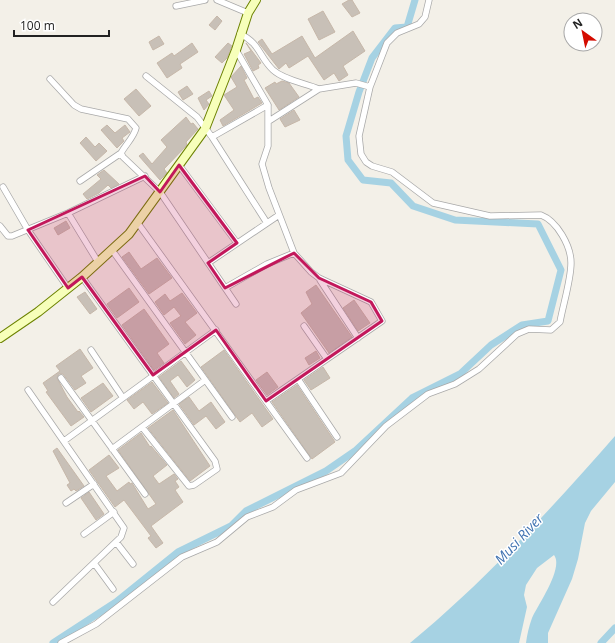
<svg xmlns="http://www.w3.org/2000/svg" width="615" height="643" viewBox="0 0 615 643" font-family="'Open Sans',sans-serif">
  <rect width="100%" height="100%" fill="#f3f0e8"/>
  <path fill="#a6d2e3" d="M615,436V482L591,511L585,523L578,559L572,579L548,633V643H526C527,635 529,626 532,618C538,605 564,568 554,555L537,568L526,585L524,595L527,607L519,643H410C485,581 551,509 615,436Z"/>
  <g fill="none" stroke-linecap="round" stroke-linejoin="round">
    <path stroke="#a6d2e3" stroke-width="7" d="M53,643L116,602L178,552L231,526L246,511L326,471L355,451L412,398L460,374L491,345L522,325L548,321L561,270L538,224L455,220L413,206L391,183L363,180L348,160L346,136L359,92L372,58L395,28L407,27L415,0
      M601,643L615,628"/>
  </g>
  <path fill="#c8c0b7" stroke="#c6b7a9" d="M349,0H352L360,13L352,17L342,4Z
    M323,11L335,32L319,40L308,19Z
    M217,16L222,21L215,30L209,25Z
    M353,31L365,51L343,66L348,75L339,81L334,73L324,80L308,56L289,68L286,63L279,69L258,42L262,39L272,54L302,36L315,58Z
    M159,36L164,44L153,50L149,42Z
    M192,43L198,52L180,64L182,68L167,78L157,63L172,53L174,56Z
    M228,43L232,46L227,58L222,63L215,57Z
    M246,43L261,63L258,65L259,68L253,71L244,54L251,51Z
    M241,66L247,78L244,80L254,99L258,97L262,103L223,126L220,120L234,110L224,95L237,87L231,77Z
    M282,81L289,83L299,97L279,110L265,88L275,82L276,84Z
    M187,86L193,94L183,100L178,92Z
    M136,89L151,106L139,116L124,99Z
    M209,91L212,96L206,100L209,104L204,110L198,98Z
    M294,110L300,120L285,127L280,119Z
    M186,117L191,124L193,123L198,129L186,142L187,145L164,169L167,173L160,180L139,156L143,153L152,164L167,147L161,140Z
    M107,125L115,133L125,125L130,132L122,138L124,141L117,148L101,130Z
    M86,137L95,147L99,143L107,151L96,161L80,143Z
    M104,170L119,184L111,188L108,185L99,193L87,199L83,194L101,179L97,175Z
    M66,221L70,228L58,235L54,228Z
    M129,252L141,269L157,258L172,278L149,294L122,257Z
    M316,285L352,337L329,353L301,313L312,304L306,292Z
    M129,288L139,302L117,318L107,304Z
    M85,292L97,309L90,314L77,297Z
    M182,293L197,313L185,322L196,335L185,344L170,323L181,316L174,307L164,315L155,302L165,294L170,301Z
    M354,300L370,323L358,331L343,308Z
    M144,309L169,344L157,353L164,363L154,370L122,325Z
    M80,349L93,368L81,376L86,383L75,390L63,374H59L57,378L67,397L78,412L79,411L84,417L71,426L46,392L48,391L43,383L60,371L56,366Z
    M224,350L273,419L262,427L252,413L240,422L201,367Z
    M316,351L320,358L309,365L305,358Z
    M181,361L195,380L187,387L178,375L170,381L179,394L174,398L159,377Z
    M323,367L330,378L311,390L304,380Z
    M267,372L278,387L267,395L256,380Z
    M152,382L168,403L152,414L143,402L134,409L127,400Z
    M103,383L113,396L91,412L81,398Z
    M297,385L335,442L312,459L272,402Z
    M189,397L199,411L211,402L225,422L216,429L206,416L194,425L179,404Z
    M173,410L210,466L190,481L148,428Z
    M141,433L150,447L151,446L167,465L153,476L159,484L174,474L178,479L175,481L179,487L175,490L183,502L151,526L163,543L156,548L148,538L151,536L124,500L115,507L89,470L109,455L119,468L106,476L117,491L129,482L130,484L132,483L148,509L156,504L118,450Z
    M57,448L84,486L76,491L74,489L71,491L67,485L70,483L53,451Z
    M89,492L104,514L96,520L81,498Z"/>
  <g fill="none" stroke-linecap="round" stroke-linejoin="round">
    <g stroke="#a9a9a9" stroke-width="7">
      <path id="street" d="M217,0L248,13
        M176,6L205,0
        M240,34C260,43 259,57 273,70C284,80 305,83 319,89
        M236,50L268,105V146L262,164L269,188L294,253L311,272L319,278L371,302L382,321L266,401
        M146,76L197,117L212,137L267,223
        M50,79L74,105L81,109L128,119L136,128C134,137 126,144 121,153L123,157L160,192L236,304
        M269,121L319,89L356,83L370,87
        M212,137L268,105
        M179,165L237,243
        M80,181L121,153
        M3,187L28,230L68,288
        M68,213L98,262
        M137,222L307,458
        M0,226L8,236H12L68,213L145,176
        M112,250L232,417
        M208,263L279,215
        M82,277L215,461L217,469L194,485L189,486L142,427
        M320,280L358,338
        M225,288L267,264L294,253
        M304,326L327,359
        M91,350L123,398
        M61,378L145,494
        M298,379L337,437
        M28,390L124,528L121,537L53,602
        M64,441L216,330
        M112,449L204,381
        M66,503L94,484
        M84,534L114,512
        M116,542L133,564
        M94,563L113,589
        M61,643L96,624L182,557L217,542L247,517L273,507L296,490L341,473L386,426L428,394L455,384L479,369L517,334L529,329L551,330L560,322C563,305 571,280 571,263C571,246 557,221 541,215L490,216L433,203L392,172L372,166L366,162L361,154L359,136L370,87L387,43L397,33L419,24L425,17L429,0"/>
    </g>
    <g stroke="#6c8200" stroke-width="10">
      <path id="secondary" d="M0,338L38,312L82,277L129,234L205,129L236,50L248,13L256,0"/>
    </g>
    <use href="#street" stroke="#fff" stroke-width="5.5"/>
    <use href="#secondary" stroke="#f7ffba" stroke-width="8"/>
  </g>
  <path fill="#c2185b" fill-opacity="0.2" stroke="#c2185b" stroke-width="3" stroke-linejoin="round" d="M179,165L237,243L208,263L225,288L294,253L319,278L371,302L382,321L266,401L216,330L153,375L82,277L68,288L28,230L145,176L160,192Z"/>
  <g text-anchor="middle" stroke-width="3" stroke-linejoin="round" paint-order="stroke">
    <g font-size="14" font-style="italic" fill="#4274b2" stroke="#fff">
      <text transform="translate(519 539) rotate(-47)" y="5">Musi River</text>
    </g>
  </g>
  <g transform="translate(583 32) rotate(327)"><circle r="19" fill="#ffffff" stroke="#a7a7a7"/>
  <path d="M0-3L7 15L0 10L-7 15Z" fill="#d40c00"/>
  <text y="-6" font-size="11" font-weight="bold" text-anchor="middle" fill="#222222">N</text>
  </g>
  <path d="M14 30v6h95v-6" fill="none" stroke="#222222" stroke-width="2"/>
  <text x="20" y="30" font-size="12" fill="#222222" stroke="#ffffff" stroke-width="3" paint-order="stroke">100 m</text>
</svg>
